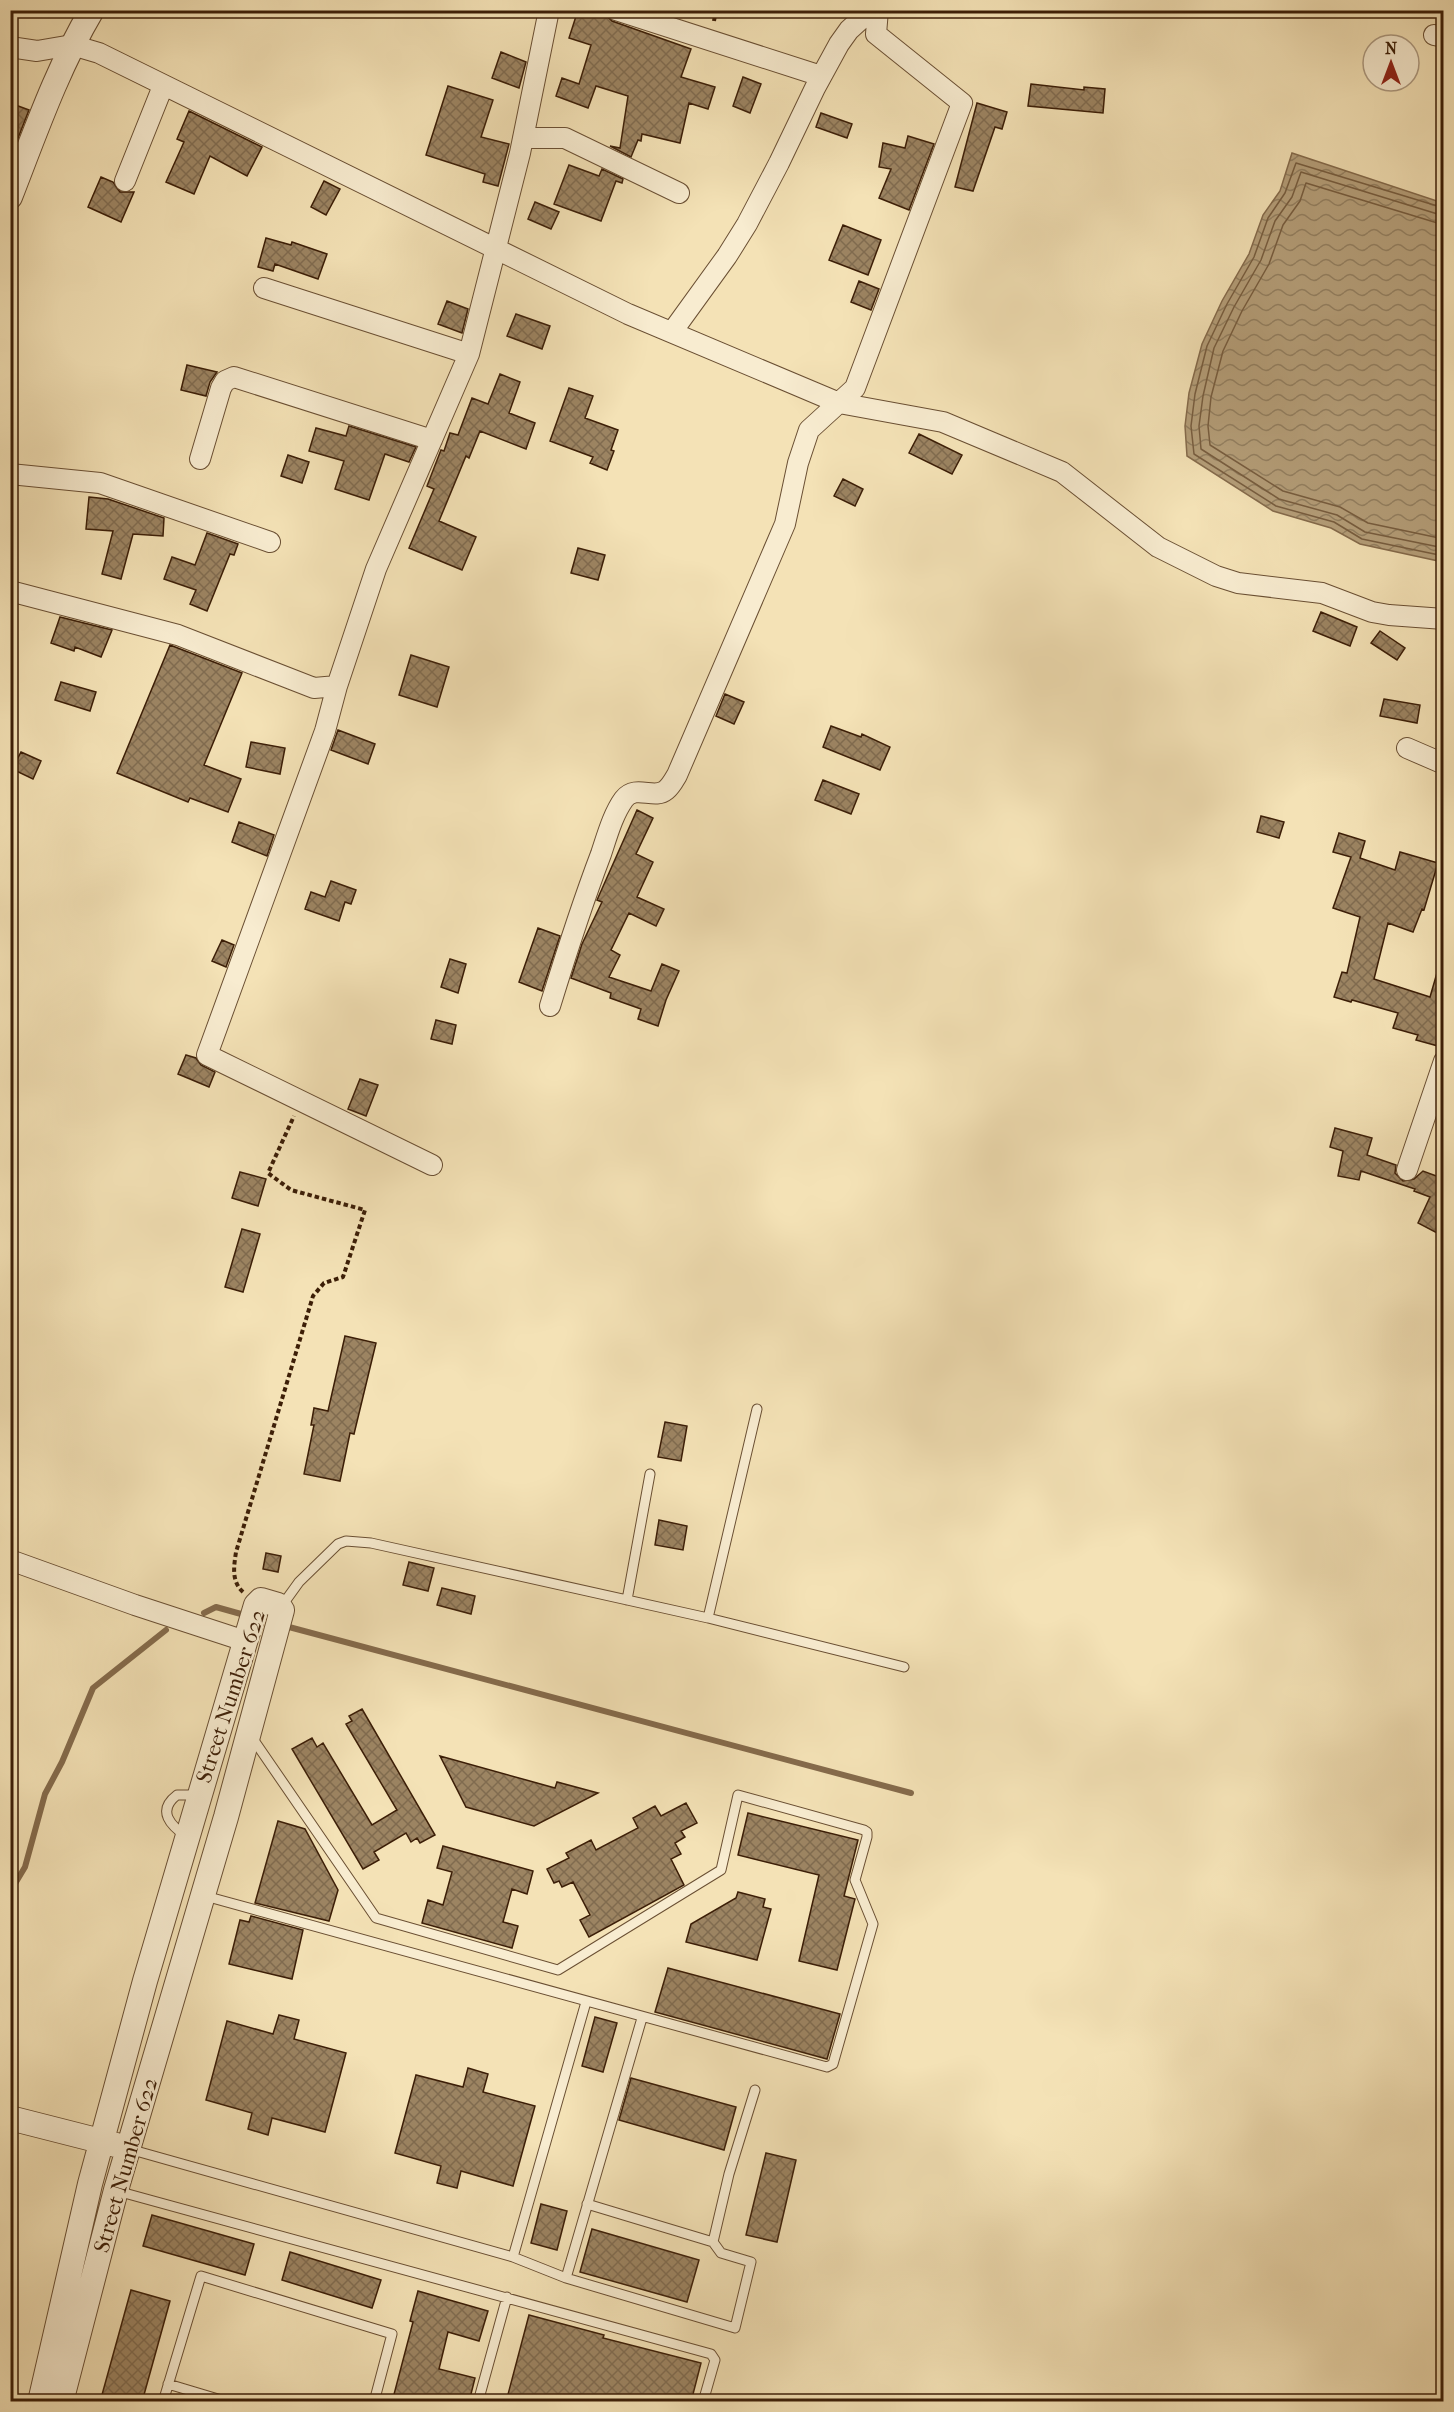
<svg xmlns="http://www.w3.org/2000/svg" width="1454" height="2412" viewBox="0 0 1454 2412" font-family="'IM FELL French Canon',serif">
  <defs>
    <pattern id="water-waves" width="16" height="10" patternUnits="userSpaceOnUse" patternTransform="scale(1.5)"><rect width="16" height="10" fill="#b59f7a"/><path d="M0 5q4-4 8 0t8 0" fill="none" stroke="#948162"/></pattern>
    <pattern id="building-cross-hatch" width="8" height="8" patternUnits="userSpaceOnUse" patternTransform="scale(1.5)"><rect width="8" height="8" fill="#9c8462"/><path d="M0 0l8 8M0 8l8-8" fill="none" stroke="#806b4f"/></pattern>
  </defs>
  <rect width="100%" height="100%" fill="#f4e2b6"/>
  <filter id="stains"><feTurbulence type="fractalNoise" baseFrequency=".00333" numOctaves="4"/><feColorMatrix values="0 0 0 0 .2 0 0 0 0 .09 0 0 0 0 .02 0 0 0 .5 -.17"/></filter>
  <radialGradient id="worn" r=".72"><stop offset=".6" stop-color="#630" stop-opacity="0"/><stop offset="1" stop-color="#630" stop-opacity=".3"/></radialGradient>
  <path fill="url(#water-waves)" stroke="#856b4c" stroke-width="1.5" d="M1292,153L1443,203V562L1360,544L1331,528L1273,511L1187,456L1185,426L1189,393L1202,344L1222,301L1249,254L1263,215L1280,191Z"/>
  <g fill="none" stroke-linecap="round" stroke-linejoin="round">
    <path stroke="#785e40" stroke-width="1.5" d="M1444,208L1296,163L1285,193L1268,218L1254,257L1227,304L1207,346L1195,394L1191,426L1194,454L1276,506L1334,522L1362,539L1444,556
      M1444,216L1301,172L1292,197L1275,221L1261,260L1234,307L1214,348L1203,396L1199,426L1201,449L1279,499L1337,515L1365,532L1444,548
      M1444,225L1306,183L1300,201L1283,225L1269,264L1242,311L1223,351L1211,397L1208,426L1210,445L1283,491L1340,507L1368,523L1444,539"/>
    <path stroke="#856b4c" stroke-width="6" d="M204,1613L216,1607L241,1614
      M289,1627L911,1793
      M10,1892L25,1867L45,1794L62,1762L93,1688L166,1630"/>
  </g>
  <path fill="url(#building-cross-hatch)" stroke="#3c1e07" stroke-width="1.5" d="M578,10H595L605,14L612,21L691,49L681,77L715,87L708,109L689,103L680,143L642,134L641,141L638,140L631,157L610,146L620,148L628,96L596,86L588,108L556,96L562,78L579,84L591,45L569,38Z
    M501,52L526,62L519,88L492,78Z
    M743,77L761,84L750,113L733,106Z
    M1031,84L1084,90V87L1105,89L1103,113L1028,106Z
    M448,86L493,100L481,137L509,144L498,186L483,182L485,174L426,155Z
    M10,103L29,110L11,156H10Z
    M977,103L1007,112L1002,129L995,127L973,191L955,187Z
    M189,111L262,147L247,176L210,156L194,194L166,182L184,142L177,139Z
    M821,113L852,124L847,138L816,127Z
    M908,136L934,144L909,210L879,198L891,169L879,167L883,143L905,148Z
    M569,165L599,176L602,169L623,179L622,183L616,181L601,221L554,204Z
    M101,177L113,182L120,192H134L121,222L88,207Z
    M324,181L340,189L326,215L311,207Z
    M535,202L559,212L551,229L528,219Z
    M843,225L881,240L868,275L829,260Z
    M266,238L291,245L292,242L327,254L318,279L275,264L273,271L258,267Z
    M859,281L879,289L871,310L851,302Z
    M447,301L468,309L462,333L438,324Z
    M516,314L550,326L542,349L507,336Z
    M187,365L217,372L210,382L206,396L181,390Z
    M500,374L520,382L509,413L535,423L526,449L480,431L469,458L466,456L439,521L476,537L462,570L409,548L434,489L427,486L441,450L444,451L450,433L458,435L472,398L488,404Z
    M569,388L593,396L585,418L618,430L611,450L614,451L607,470L590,463L593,457L550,441Z
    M349,426L416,447L409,462L385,454L369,500L335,489L344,461L309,451L316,428L346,436Z
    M919,434L962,455L952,474L909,453Z
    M288,455L309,462L302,483L281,476Z
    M843,479L863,489L855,506L834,496Z
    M89,497L108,499L164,518L163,536L133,534L121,579L102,574L113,531L86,529Z
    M207,533L238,544L234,555L230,554L207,611L190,604L196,590L164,579L172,557L195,565Z
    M578,548L605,555L598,580L571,573Z
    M1321,612L1357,627L1350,646L1313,631Z
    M60,617L112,630L101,657L75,647L74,651L51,643Z
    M1380,631L1405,648L1397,660L1371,643Z
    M170,645L242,673L204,765L241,779L228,812L190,798L188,802L117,773Z
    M411,655L449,667L437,707L399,695Z
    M61,682L96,692L90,711L55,700Z
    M725,694L744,702L734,724L716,716Z
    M1384,699L1420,705L1417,723L1380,716Z
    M831,726L861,737L862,734L890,747L880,770L823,747Z
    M338,730L375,744L368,764L331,750Z
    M251,742L285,748L280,774L246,767Z
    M21,752L41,761L33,779L12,769Z
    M823,780L859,794L851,814L815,800Z
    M637,810L653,818L636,854L653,862L637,897L664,909L656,926L629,913L611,950L620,955L609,977L651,991L662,964L679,971L666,1000L658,1026L638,1019L641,1009L610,998L611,993L571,978L582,944L602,902L597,900Z
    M1261,816L1284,822L1279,838L1257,832Z
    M239,822L274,835L267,856L232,842Z
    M1339,833L1365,841L1360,858L1395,870L1400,852L1438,863L1424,910L1422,909L1413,932L1388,923L1374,979L1430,997L1439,966L1443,967V1028L1438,1046L1416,1040L1418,1035L1393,1028L1398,1013L1352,1000L1351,1002L1334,997L1342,972L1347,973L1360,917L1333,908L1351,857L1333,852Z
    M331,881L356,890L351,904L345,902L339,921L305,909L311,892L325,897Z
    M538,928L560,936L542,991L519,982Z
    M222,940L234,945L226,967L212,961Z
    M450,959L466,964L458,993L441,987Z
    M436,1020L456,1025L452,1044L431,1039Z
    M186,1055L196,1058L201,1065L215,1072L209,1087L178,1074Z
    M360,1079L378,1085L366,1116L348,1109Z
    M1335,1128L1372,1138L1367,1155L1396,1165L1395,1173L1403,1181L1414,1179L1423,1171L1439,1177L1443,1167V1224L1439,1234L1418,1223L1430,1197L1414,1191L1415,1189L1361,1171L1359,1180L1338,1176L1343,1151L1330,1147Z
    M240,1172L266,1179L258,1206L232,1198Z
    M242,1229L260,1234L243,1292L225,1287Z
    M345,1336L376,1343L354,1434L350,1433L340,1481L304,1474L314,1425H311L314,1408L328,1411Z
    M665,1422L687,1426L681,1461L658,1457Z
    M659,1520L687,1526L683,1550L655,1545Z
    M266,1553L281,1556L278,1572L263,1569Z
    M409,1562L434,1568L428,1591L403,1585Z
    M442,1588L475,1596L471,1614L437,1605Z
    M362,1709L435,1835L420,1843L417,1838L411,1842L406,1833L374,1852L379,1860L363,1869L292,1749L312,1738L317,1747L323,1743L372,1825L397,1810L346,1724L352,1721L349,1716Z
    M440,1756L555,1788L557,1782L598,1793L534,1826L466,1807Z
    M686,1803L697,1823L681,1831L685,1837L675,1843L681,1854L671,1859L684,1885L589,1937L580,1920L590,1915L573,1882L562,1887L559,1881L554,1883L547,1869L569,1858L566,1853L591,1840L596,1850L638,1828L633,1818L655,1806L661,1816Z
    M748,1813L858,1840L844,1896L855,1899L837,1970L799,1961L819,1875L738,1855Z
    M278,1821L305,1829L338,1890L329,1921L255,1903Z
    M443,1846L533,1871L527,1894L512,1889L503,1922L518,1926L512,1948L422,1923L428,1900L443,1905L452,1872L437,1868Z
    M738,1892L765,1899L763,1907L771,1909L757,1960L686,1942L691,1924L736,1898Z
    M251,1916L303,1930L292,1979L229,1964L240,1920L249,1922Z
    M668,1968L840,2014L827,2059L655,2012Z
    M279,2015L299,2020L294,2039L346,2053L325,2132L272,2118L268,2135L248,2129L252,2113L206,2100L227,2021L273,2034Z
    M595,2017L617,2023L603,2072L582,2066Z
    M468,2068L488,2074L483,2092L535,2106L513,2186L461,2171L457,2188L437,2183L441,2166L395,2153L416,2075L463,2087Z
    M631,2078L736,2107L724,2150L619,2120Z
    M766,2153L796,2160L777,2242L746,2235Z
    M541,2204L567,2211L557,2250L531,2243Z
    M152,2215L254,2244L245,2275L143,2246Z
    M592,2229L699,2260L687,2302L580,2272Z
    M290,2252L381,2280L372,2308L282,2280Z
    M131,2290L170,2301L142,2402H100Z
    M418,2291L488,2311L479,2341L448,2332L439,2369L475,2378L469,2402H392L413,2322L410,2321Z
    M529,2315L604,2335L603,2338L701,2363L691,2402H506Z"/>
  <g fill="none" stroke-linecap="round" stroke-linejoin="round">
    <g stroke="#6a4f33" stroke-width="11">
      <path id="service" d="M627,1600L650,1474
        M281,1607L299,1582L338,1544L346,1541L371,1543L708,1618L904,1667
        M708,1618L757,1409
        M187,1837C171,1826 156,1811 177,1795H197
        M205,1896L827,2067L833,2064L873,1924L855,1880L867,1837V1832L864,1830L738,1795L721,1870L558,1970L376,1918L251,1736
        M129,2149L513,2257L566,2278L735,2328L751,2262L721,2253L713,2242L729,2174L755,2090
        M117,2191L711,2354L715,2360L703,2402
        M587,2204L713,2242
        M513,2257L586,2002
        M566,2278L642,2018
        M168,2384L228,2402
        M163,2402L201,2276L392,2334L374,2402
        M478,2402L507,2297"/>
    </g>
    <g stroke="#6a4f33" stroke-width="22">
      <path id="minor" d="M616,10L821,76
        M1434,35L1444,37
        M10,47L37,51L72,45L99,53L628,314L839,403L943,422L1062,472L1158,547L1216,576L1238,583L1322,593L1372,612L1389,615L1444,619
        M523,138H565L679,193
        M125,181L163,86
        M264,288L469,354
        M672,332L727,256L747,224L779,163L815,88L839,44L849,30L871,10
        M200,459L221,388L225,381L234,377L432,440
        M10,474L100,483L270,542
        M10,591L178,635L314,688L337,686L376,569L469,354L520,153L549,10
        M337,686L325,731L207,1055L432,1165
        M1407,748L1444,764
        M550,1006C566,954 582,904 601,854C607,836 613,814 624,799C636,784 654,800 666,790C671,786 674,780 677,775L785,524L798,463L809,430L855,388L962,103L876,34L878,10
        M1407,1170L1444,1061
        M10,1560L135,1605L245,1641"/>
    </g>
    <g stroke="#6a4f33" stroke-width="26">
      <path id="tertiary" d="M10,197C35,133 57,69 92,10
        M10,2118L116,2145
        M40,2402L90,2184L145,1981L256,1605L261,1600L278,1605L282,1610L226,1817L116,2190L61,2402"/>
    </g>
    <path stroke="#3c1e07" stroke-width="4" stroke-dasharray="4.5 3" stroke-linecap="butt" d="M714,21L716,10
      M243,1592C231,1581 234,1566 236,1552L313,1296L324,1283L343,1277L365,1210L291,1190L268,1173L294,1116"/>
    <use href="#service" stroke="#f8ecd0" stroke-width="9"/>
    <use href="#minor" stroke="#f8ecd0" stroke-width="20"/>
    <use href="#tertiary" stroke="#f8ecd0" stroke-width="24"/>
  </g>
  <g text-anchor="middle" stroke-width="5" stroke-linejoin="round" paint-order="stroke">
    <g font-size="22" fill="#3c1e07" stroke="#f8ecd0">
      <text transform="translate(230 1696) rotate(-72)" y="8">Street Number 622</text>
      <text transform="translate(125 2165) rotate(-74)" y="8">Street Number 622</text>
    </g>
  </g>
  <rect width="1454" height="2412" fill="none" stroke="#f4e2b6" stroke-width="36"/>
  <rect x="12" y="12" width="1430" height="2388" fill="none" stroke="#3c1e07" stroke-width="3"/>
  <rect x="18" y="18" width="1418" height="2376" fill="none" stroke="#3c1e07" stroke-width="1.5"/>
  <g transform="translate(1391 63)"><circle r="28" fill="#f8ecd0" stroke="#ad9a80" stroke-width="1.5"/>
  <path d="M0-4.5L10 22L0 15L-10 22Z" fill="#8f2418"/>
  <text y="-9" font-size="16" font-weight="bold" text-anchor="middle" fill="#3c1e07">N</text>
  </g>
  <rect width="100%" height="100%" filter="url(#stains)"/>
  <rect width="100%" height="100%" fill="url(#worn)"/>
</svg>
